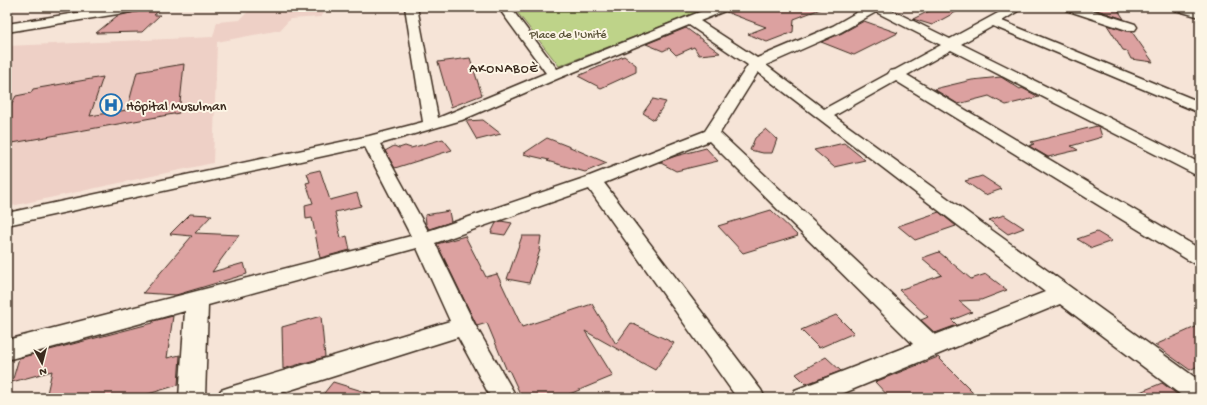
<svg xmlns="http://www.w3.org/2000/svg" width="1207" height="405" viewBox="0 0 1207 405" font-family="'Gochi Hand',sans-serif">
  <rect width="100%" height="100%" fill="#f6e4d7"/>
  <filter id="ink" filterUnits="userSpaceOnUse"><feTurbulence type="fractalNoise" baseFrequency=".025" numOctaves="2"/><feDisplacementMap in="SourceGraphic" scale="8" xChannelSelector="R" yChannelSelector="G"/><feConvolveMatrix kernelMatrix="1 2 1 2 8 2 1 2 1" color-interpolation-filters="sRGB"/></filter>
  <g filter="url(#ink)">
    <path fill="#eed0c6" d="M252,7H327L321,17L290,19L280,30L217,42L213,163L7,207V46L213,37L217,22L240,20Z"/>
    <path fill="#bed389" stroke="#7c7e54" d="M513,7H711L559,66Z"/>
    <path fill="#dca1a0" stroke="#3b2a1e" d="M143,7H163L154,15H160L142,32L96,33L117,16L140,11Z
      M730,7H823V8L794,19L793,32L767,42L748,34L766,27L726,12Z
      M937,7H965L932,25L913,19Z
      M1095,7H1116L1124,19L1097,10Z
      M864,21L898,33L854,55L821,42L842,33Z
      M1107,25L1127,31L1132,32L1153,62L1131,59L1127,51L1123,50Z
      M686,28L720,53L699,55L694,47L676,55L669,48L663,51L646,44Z
      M624,56L636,65V72L601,88L578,76Z
      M470,58L482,95L451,107L438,62Z
      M184,64L179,113L7,144V105H11L16,96L31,93L33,89L103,77L90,116L127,110L137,72Z
      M1001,77L1020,89L1022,88L1039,97L1006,105L989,96L958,104L934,89L972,80Z
      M653,99L666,102L654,120L643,113Z
      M483,120L501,134L477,140L466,121Z
      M1097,126L1099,127L1102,137L1071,146L1078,150L1048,157L1029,146L1034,144L1031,142Z
      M766,129L777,139L772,153H763L750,150L755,138Z
      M547,138L570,147L607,163L585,172L547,161L549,160L523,154Z
      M443,139L452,150L395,168L385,151L394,146L399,148L405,146L411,148Z
      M844,143L865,160L834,167L814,150Z
      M706,148L718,161L676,171L659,162L676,156Z
      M320,170L330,200L357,193L361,206L335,212L341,238L347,236L350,250L320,258L312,218L306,219L305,205L313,203L306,183L310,182L307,173Z
      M982,176L1002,189L985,195L965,181Z
      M771,210L798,236L743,253L718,226Z
      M449,211L451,222L429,229L426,224L425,215Z
      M939,212L956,226L915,240L898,226Z
      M190,214L212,215L195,233L239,235L212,272L244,263L247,274L176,295L143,293L192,236L170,234Z
      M1004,215L1024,228L1008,234L989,220Z
      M501,221L512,223L505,235L491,233L496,223Z
      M1097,232L1112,241L1092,248L1077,239Z
      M465,236L486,277L497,274L522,327L592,304L616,344L631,323L674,343L655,370L585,331L613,376L560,398H522L509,370L507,371L487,323L477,326L437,244Z
      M522,236H541L539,250H540L529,283L507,279Z
      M939,252L971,279L986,274L1007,290L981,300L959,301L972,312L952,320L957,325L935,333L921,320L928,317L899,290L942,275L922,258Z
      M836,315L854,333L819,348L801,330Z
      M173,316L167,358L180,355L178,385L135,398H46L52,371L12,382L19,358L153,323V321Z
      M321,316L325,357L283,369L282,327Z
      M1200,325V365L1190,370L1155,345Z
      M826,357L841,371L806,384L796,374Z
      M938,357L979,398H890L875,382Z
      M333,382L375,395V398H320Z
      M1162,383L1182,398H1125Z"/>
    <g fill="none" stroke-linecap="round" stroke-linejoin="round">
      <g stroke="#3b2a1e" stroke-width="3">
        <path id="minor" d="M114,7H142L140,10L136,11L7,32V24Z
          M405,7H417L438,118L546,73L498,7H510L557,69L712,7H729L727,10L700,21L757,58L833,26L866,7H885L950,39L1009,7H1024L1002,21L1200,102V113L993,26L961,44L1200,163V175L1194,174L951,50L907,75L1200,249V265L1193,263L896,81L834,116L1200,381V398H1185L1060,304L832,398H791L795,390L913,344L709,141L604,183L761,390L765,398H737L589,189L435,243L474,323L517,398H491L458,337L265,398H217L221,390L230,387L450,321L417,248L208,305L205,398H179L185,311L7,360V340L411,236L365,147L7,225V213L369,136L423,122ZM876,12L941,45L895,70L890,71L888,74L824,109L766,65L841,32ZM689,25L748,65L705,131L587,177L428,231L380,144L462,120L559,78ZM758,72L1045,292L935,335L720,133Z
          M1064,7H1082L1135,24L1137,27L1135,30H1127L1066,10Z
          M1173,7H1192L1200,9V17L1175,10Z"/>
      </g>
      <use href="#minor" fill="#fcf5e5" fill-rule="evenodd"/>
    </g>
  </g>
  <defs>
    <g id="hospital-ring" transform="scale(1.15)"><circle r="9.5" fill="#fcf5e5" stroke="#1f6fb2" stroke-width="1.5"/><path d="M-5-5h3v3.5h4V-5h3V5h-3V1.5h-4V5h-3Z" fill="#1f6fb2"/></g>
  </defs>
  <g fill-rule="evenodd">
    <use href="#hospital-ring" x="111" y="105"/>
  </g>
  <g text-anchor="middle" stroke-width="4" stroke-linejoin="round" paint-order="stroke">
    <g font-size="12" fill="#5c5439" stroke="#fcf5e5">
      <text x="568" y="38">Place de l'Unité</text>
    </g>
    <g font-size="13" letter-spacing="1" fill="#3b2a1e" stroke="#fcf5e5">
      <text x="504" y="72">AKONABOÈ</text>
    </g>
    <g font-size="14" fill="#3b2a1e" stroke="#fcf5e5" text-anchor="start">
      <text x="126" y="110">Hôpital Musulman</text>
    </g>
  </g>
  <rect width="1207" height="405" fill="none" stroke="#fcf5e5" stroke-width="24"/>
  <rect x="12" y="12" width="1183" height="381" fill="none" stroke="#3b2a1e" stroke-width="1.5" filter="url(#ink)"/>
  <g transform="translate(42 363) rotate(173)" stroke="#fcf5e5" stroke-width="3" paint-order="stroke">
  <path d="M0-3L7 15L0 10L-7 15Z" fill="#3b2a1e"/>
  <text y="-6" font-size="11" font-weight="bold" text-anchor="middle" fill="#3b2a1e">N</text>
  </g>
</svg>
